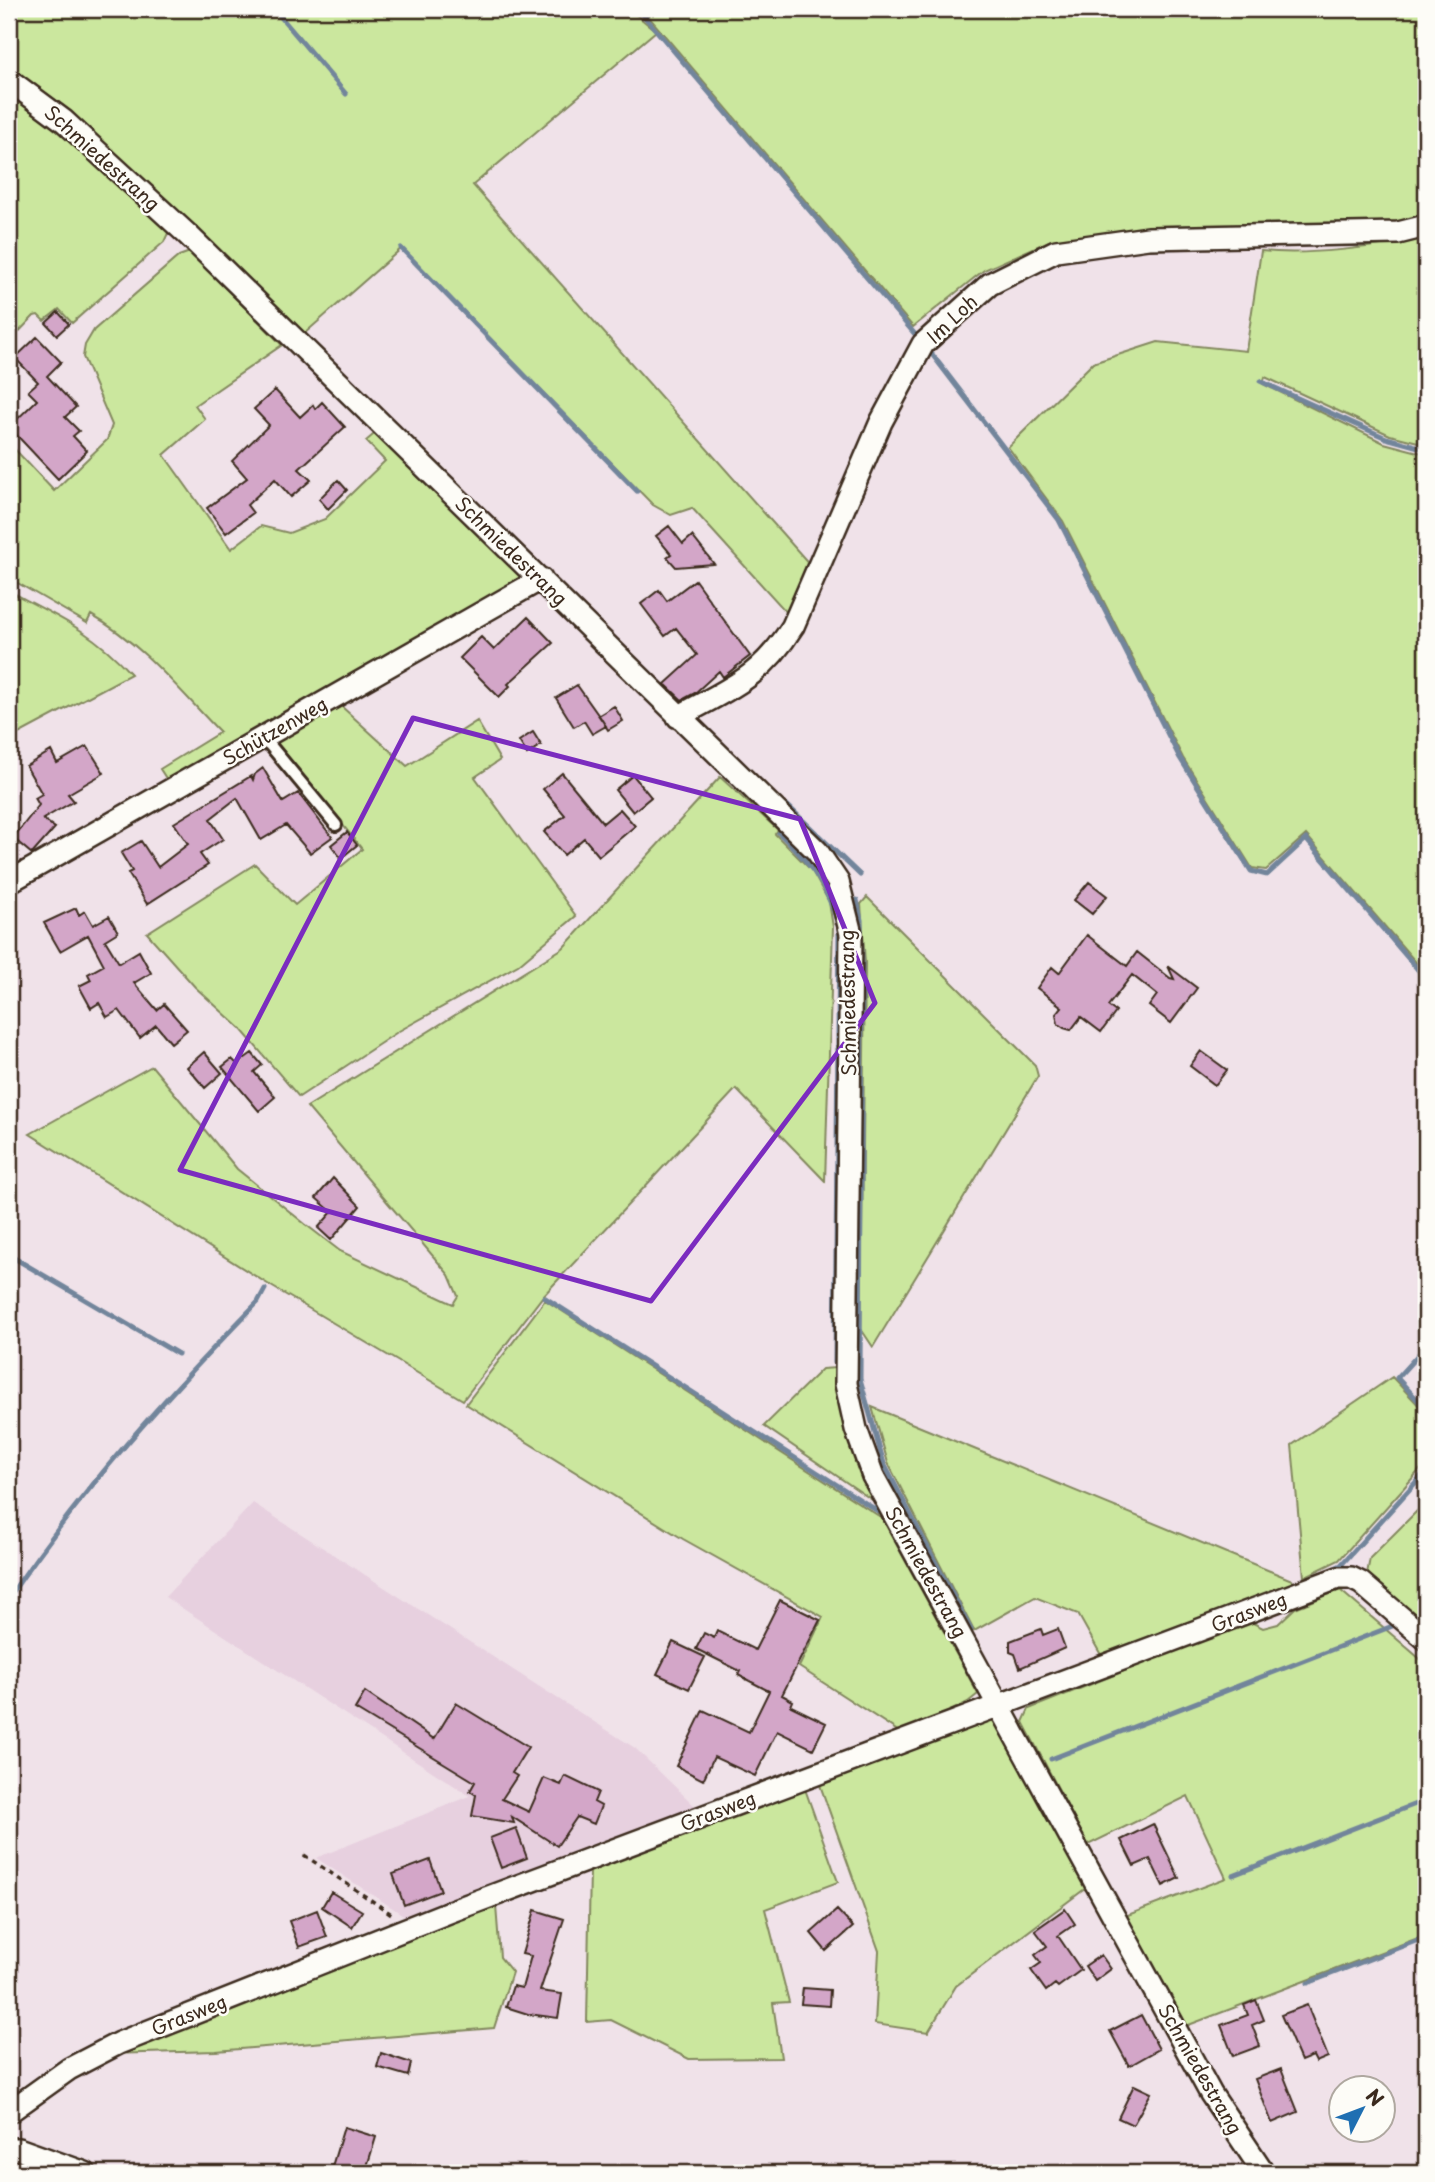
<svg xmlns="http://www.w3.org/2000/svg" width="1435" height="2182" viewBox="0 0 1435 2182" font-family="'Playpen Sans',sans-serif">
  <rect width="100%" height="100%" fill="#f0e2e9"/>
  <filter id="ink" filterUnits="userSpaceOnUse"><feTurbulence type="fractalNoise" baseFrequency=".0143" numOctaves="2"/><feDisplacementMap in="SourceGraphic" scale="14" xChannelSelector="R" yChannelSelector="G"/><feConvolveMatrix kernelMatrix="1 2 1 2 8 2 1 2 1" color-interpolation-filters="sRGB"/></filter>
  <g filter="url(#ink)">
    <path fill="#e7d0df" d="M253,1503L635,1748L699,1810L411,1920L316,1858L470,1796L165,1597Z"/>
    <path fill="#cbe79e" stroke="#83885e" stroke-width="2" d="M9,9H629L656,31L473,185L812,567L789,615L692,508L671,515L653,505L402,248L304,334L72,112L9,66Z
      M642,9H1426V217L1394,225L1148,232L1049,241L984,270L913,327Z
      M9,92L64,133L169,231L164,242L72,323L59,309L44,321L38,315L34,316L9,342Z
      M1426,237V444L1390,435L1265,377L1263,384L1384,443L1426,454V974L1306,835L1266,870L1252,868L1183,758L1063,521L1008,447L1093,363L1158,342L1246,351L1261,251C1311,256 1377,247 1426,237Z
      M190,252L282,345L195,405L205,419L164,455L231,549L261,526L289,533L325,519L385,461L366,441L380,429L530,578L169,783L160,769L220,732C180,691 142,643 91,615L87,623L9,578V443L54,491L107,440L112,425L83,357L85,345L94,330L179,256Z
      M9,591C57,616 94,632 131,674L9,739Z
      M341,706L407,766L477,721L500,760L475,777L576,916L518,965L399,1031L299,1097L240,1028L195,987L147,933L255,864L295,905L362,849L275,740Z
      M720,777L778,830L775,834L812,871L829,902L833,927L825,1181L736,1089L543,1296L463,1400L271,1286L30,1134L152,1066L237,1169L305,1224L340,1251L453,1304L458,1296L449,1275L307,1107L563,948Z
      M867,897L1035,1065L1038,1076L873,1347L861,1329L865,963L861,904Z
      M545,1300L882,1518L978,1694L968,1702L904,1735L799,1667L823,1617L683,1539L466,1404Z
      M836,1368L884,1508L764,1426L822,1369Z
      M1392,1377L1426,1413V1463L1339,1560L1304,1577L1292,1445Z
      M872,1407L1292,1580L1294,1585L1101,1655L1078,1614L1035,1597L974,1631L888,1463Z
      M1426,1502V1629L1366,1579L1370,1558Z
      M1340,1590L1426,1664V1935L1186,2026L1125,1916L1226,1878L1188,1796L1088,1845L1023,1722L1029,1709L1249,1621L1263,1628L1278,1624L1295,1608Z
      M993,1718L1086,1888L956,1986L928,2032L875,2024L879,1951L819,1782Z
      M805,1789L838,1882L765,1909L789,2002L773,2003L781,2058L689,2059L611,2020L587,2022L590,1870Z
      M496,1906L500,1957L512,1972L494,2028L216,2051L108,2054L145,2036Z"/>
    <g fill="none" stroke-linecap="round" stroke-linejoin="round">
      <path stroke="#72859b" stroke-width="5" d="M274,9L346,94
        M638,9L919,339
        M401,248L637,491
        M928,349L1059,520L1180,758L1251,871L1267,875L1306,839L1426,979
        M1260,381L1386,438L1426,449
        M787,805L860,875
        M779,833C811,864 827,884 839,928L835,1363
        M857,900L861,920L862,963L860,1379L884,1464L971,1630
        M9,1255L178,1354
        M544,1297L884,1515
        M1426,1346L1397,1378L1426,1409
        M1331,1570L1341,1565L1426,1471
        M9,1597C84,1487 165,1397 258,1302L265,1289
        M1416,1643L1426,1652
        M1051,1759L1395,1625
        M1233,1875L1426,1800
        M1308,1983L1426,1937"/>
    </g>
    <path fill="#d3a6c8" stroke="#3b2a1e" stroke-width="2" d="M58,312L69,324L57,335L46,323Z
      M37,337L61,362L47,376L76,407L65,417L79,431L73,436L87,451L58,479L9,427L37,400L28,391L38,382L15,358Z
      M275,390L300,417L313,405L315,409L322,402L345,427L299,469L311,480L291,497L275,479L247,505L253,513L226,533L207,508L247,478L232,461L269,425L254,409Z
      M338,480L347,490L328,509L319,499Z
      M669,526L683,544L692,536L714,564L676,567L667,557L671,554L656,536Z
      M695,580L750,656L723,677L719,671L695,693L682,700L665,684L697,655L676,628L665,636L641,604L659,590L667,601Z
      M528,617L553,643L508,684L510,686L499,697L460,658L481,637L494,650Z
      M577,685L606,726L592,734L584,721L574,727L556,698Z
      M614,706L623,721L608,730L599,715Z
      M533,732L541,745L527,754L519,741Z
      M87,746L104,773L68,794L74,801L43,819L55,828L32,854L13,838L39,805L35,798L42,794L26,766L51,751L57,763Z
      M263,768L283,802L298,793L332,837L310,853L286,825L261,840L237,798L210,819L223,839L200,854L208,865L147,904L128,873L132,871L121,853L141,841L158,867L188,844L174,823L251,776L253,780L255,774Z
      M562,773L603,823L620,809L635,826L599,856L584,838L564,855L544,832L565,815L543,789Z
      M633,775L651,797L633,812L615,790Z
      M347,832L357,845L341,858L331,845Z
      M1089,882L1107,896L1092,914L1074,900Z
      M76,908L79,915L85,911L93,925L109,916L118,932L105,940L119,963L139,951L151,973L134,983L157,1010L164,1004L187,1030L171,1043L156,1025L140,1038L119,1010L107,1017L99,1003L91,1008L79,986L91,980L88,974L104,965L88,935L60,951L44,923Z
      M1087,935L1127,966L1137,952L1170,978L1174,979L1168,966L1197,988L1171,1023L1149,1006L1157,995L1132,975L1108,1006L1116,1012L1101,1032L1081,1017L1071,1030L1064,1028L1058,1024L1056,1014L1062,1007L1037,988L1052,967L1059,973Z
      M1201,1051L1227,1070L1215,1085L1190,1066Z
      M204,1052L222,1073L205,1088L187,1067Z
      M252,1053L262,1065L254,1072L275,1097L259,1111L222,1067L232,1059L237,1064Z
      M333,1178L360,1206L331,1240L318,1228L332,1212L316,1198Z
      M780,1600L820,1620L782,1695L793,1701L791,1706L826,1723L813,1749L777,1731L755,1776L714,1757L703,1780L676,1766L703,1710L749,1732L769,1691L738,1675L740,1671L696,1649L704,1633L714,1638L717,1631L755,1650Z
      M1041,1629L1043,1635L1058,1629L1065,1648L1020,1668L1015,1654L1010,1652V1641Z
      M673,1642L705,1657L689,1689L657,1674Z
      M365,1692L434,1739L456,1703L528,1747L512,1773L517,1776L502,1799L529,1812L544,1778L561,1785L565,1776L598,1792L594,1802L601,1806L594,1824L577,1817L557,1846L512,1817L514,1823L472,1816L476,1795L470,1791L475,1782L355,1709Z
      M1153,1824L1179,1878L1163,1886L1150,1859L1134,1866L1121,1840Z
      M516,1828L527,1858L501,1868L490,1838Z
      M430,1860L441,1891L404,1905L393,1874Z
      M331,1892L362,1911L352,1927L322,1907Z
      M1065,1909L1075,1924L1058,1936L1081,1970L1058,1987L1055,1984L1046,1991L1031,1970L1041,1963L1035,1955L1047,1946L1035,1930Z
      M317,1910L327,1937L299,1947L289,1921Z
      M535,1910L564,1919L540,1991L562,1994L558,2018L528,2014L506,2007L513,1986L522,1988L531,1956L522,1954Z
      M837,1910L853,1927L826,1951L811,1933Z
      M1101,1955L1111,1969L1095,1981L1085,1966Z
      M803,1988L830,1990L829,2006L801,2004Z
      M1256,2000L1264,2020L1252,2025L1260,2046L1233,2056L1221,2025L1248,2015L1244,2005Z
      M1307,2005L1328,2057L1316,2062L1313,2056L1301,2061L1281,2015Z
      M1141,2015L1159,2049L1129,2066L1110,2031Z
      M381,2053L411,2063L408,2076L377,2067Z
      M1281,2069L1298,2112L1272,2123L1255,2079Z
      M1134,2085L1151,2093L1133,2125L1118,2118Z
      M344,2127L376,2137L365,2173H330Z"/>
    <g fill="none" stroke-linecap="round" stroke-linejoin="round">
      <g stroke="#3b2a1e" stroke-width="16">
        <path id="service" d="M264,738L336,825"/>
      </g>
      <g stroke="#3b2a1e" stroke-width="26">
        <path id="minor" d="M9,80L64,121L188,235L817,851L838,882L851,934L846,1384L856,1429L873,1476L1211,2094L1264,2173
          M678,717C730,688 760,679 793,626L881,422L923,344L990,284L1056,251L1148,238L1398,233L1426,226
          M9,882L541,579
          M9,2112L69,2069L119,2043L449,1912L1338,1578H1351L1361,1583L1426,1639
          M9,2149H18L85,2173"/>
      </g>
      <path stroke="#3b2a1e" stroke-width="3.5" stroke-dasharray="5 5" stroke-linecap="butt" d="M304,1855L393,1915"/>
      <use href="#service" stroke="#fdfcf7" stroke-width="10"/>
      <use href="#minor" stroke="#fdfcf7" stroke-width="21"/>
    </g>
  </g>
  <path fill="none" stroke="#7b2cbf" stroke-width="5" stroke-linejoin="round" d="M413,718L800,819L875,1003L651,1301L180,1170Z"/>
  <g text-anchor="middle" stroke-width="5" stroke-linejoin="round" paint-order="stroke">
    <g font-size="19" fill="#3b2a1e" stroke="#fdfcf7">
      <text transform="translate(102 158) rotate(42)" y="7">Schmiedestrang</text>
      <text transform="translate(952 319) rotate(-43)" y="7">Im Loh</text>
      <text transform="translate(511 551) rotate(44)" y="7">Schmiedestrang</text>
      <text transform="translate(275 731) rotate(-30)" y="7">Schützenweg</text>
      <text transform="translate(848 1003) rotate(-91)" y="7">Schmiedestrang</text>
      <text transform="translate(926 1572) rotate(61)" y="7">Schmiedestrang</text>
      <text transform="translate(1249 1612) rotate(-21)" y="7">Grasweg</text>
      <text transform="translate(718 1811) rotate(-21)" y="7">Grasweg</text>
      <text transform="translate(189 2015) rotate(-22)" y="7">Grasweg</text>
      <text transform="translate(1200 2069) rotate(60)" y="7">Schmiedestrang</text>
    </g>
  </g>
  <rect width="1435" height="2182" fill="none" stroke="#fdfcf7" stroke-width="35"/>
  <rect x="18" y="18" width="1400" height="2147" fill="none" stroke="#3b2a1e" stroke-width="2.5" filter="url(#ink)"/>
  <g transform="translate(1362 2109) rotate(48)"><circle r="33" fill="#fdfcf7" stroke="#afa8a0" stroke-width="2"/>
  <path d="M0-5L12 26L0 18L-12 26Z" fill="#1f6fb2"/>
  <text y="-10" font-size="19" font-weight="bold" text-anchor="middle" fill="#3b2a1e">N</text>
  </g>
</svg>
